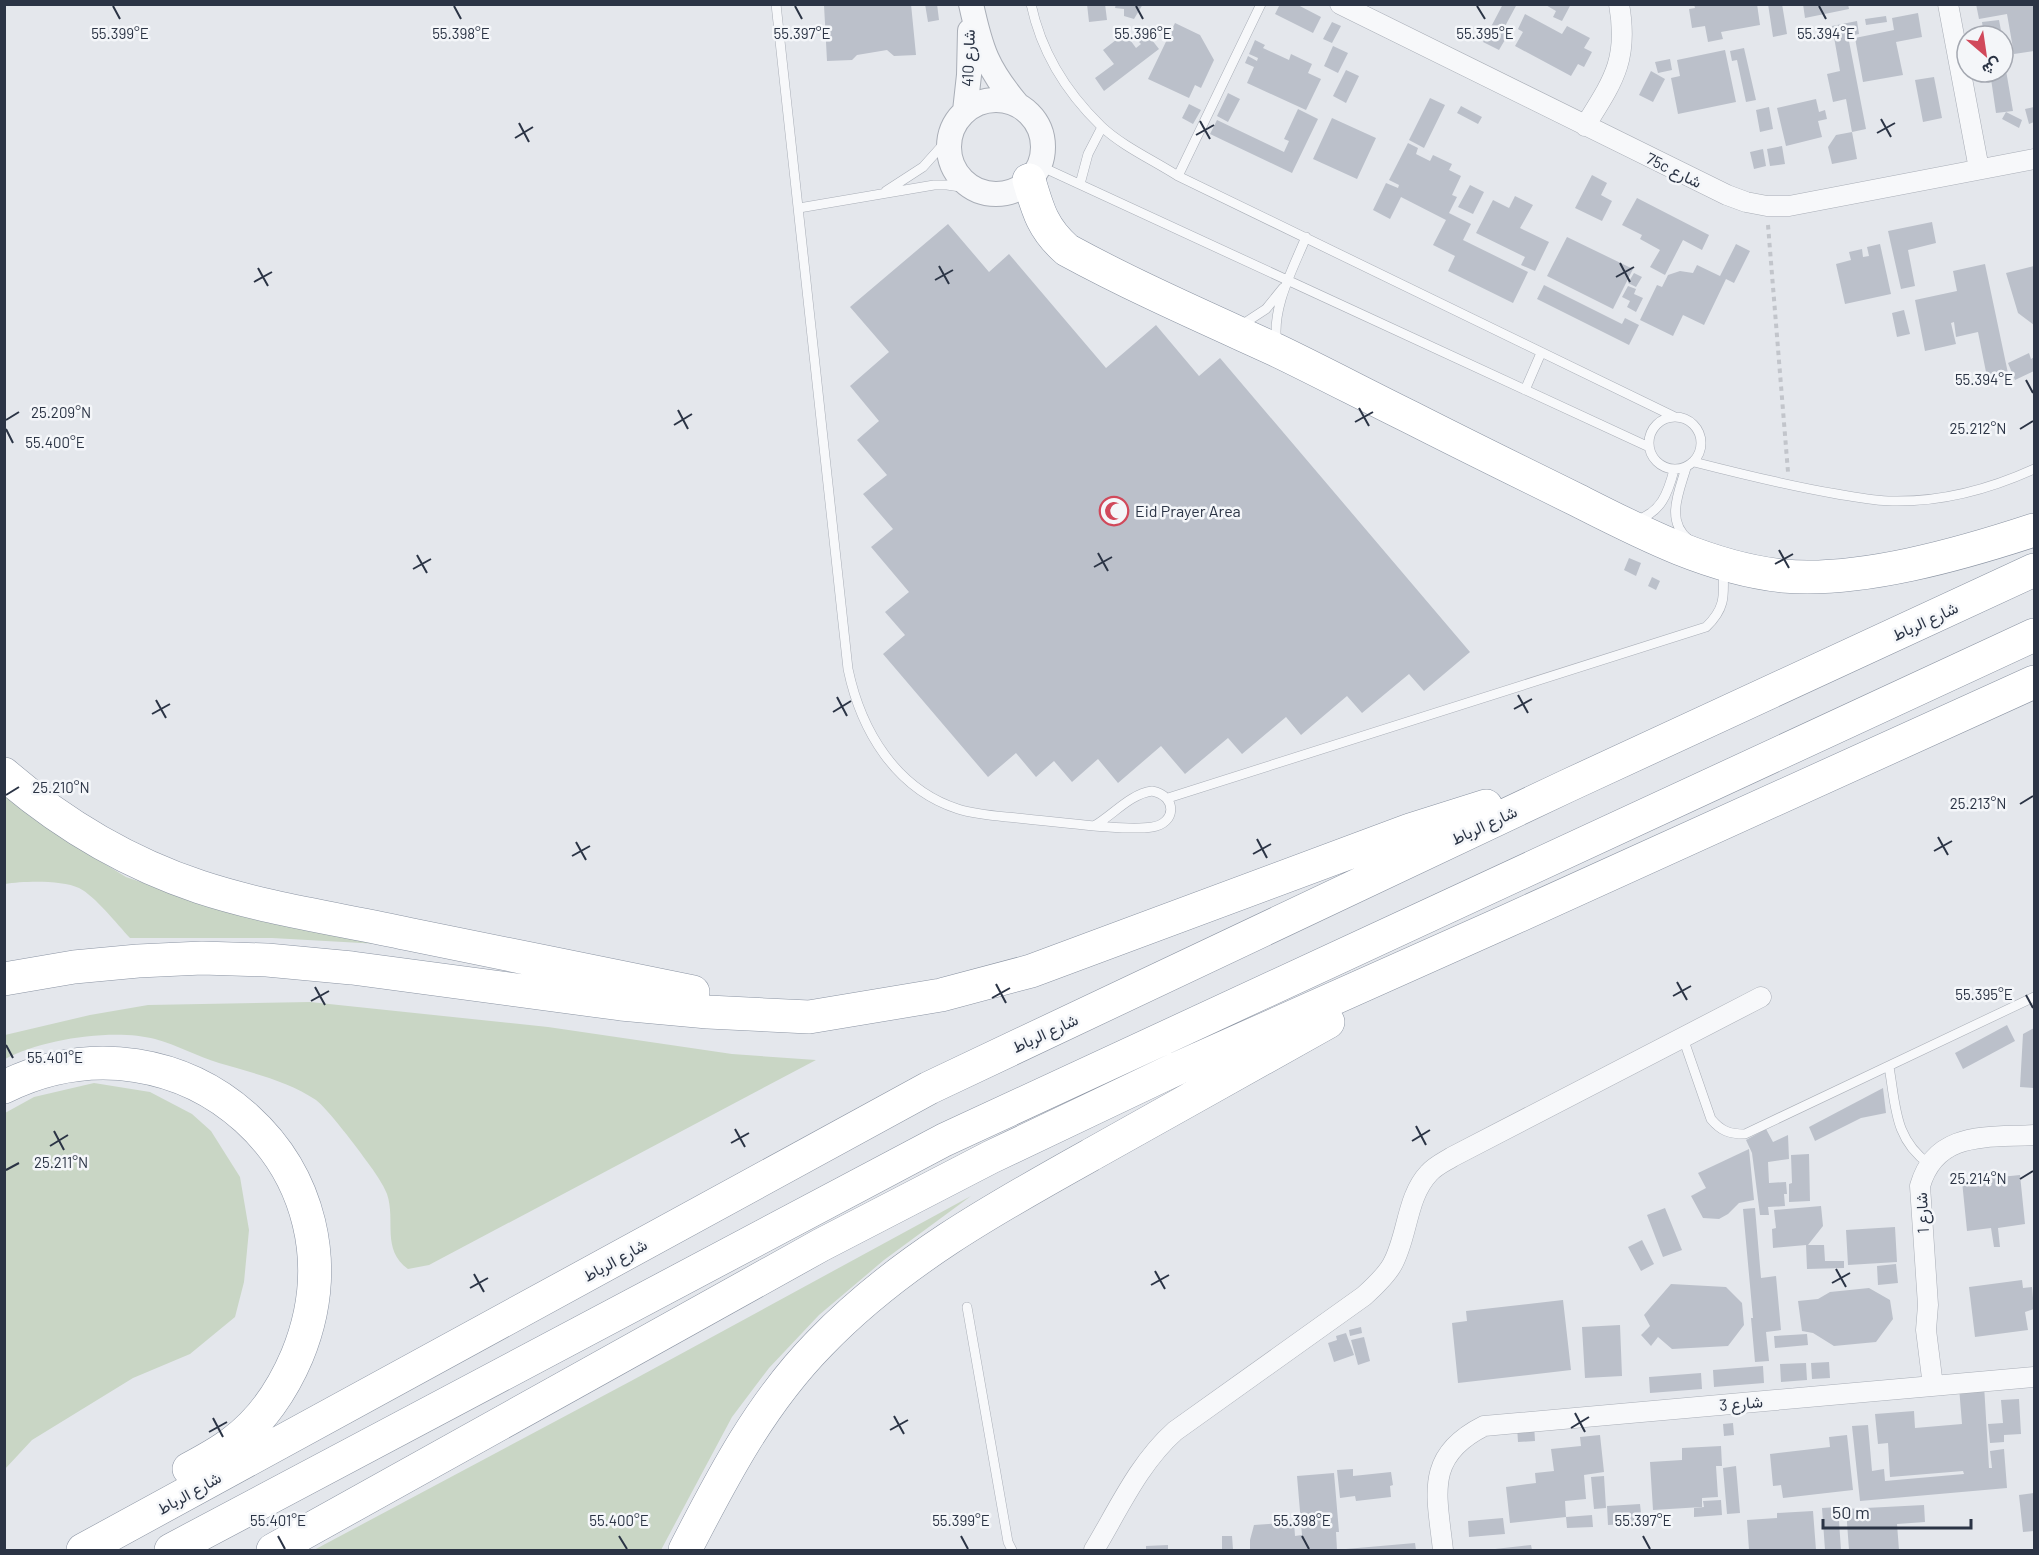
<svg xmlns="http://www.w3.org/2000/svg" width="2039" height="1555" viewBox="0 0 2039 1555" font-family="Barlow,Vazirmatn,sans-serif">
  <rect width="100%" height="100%" fill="#e4e7ec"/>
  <path fill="#c9d6c5" d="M5,796L74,845L126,877L194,900L415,946L272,938H130C117,924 95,896 79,888C62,880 24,881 5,884Z
    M310,1002L548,1027L732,1054L816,1060L429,1265L408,1269C381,1249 396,1221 387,1194C383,1184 374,1171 368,1163C359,1150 327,1108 316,1100C286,1080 252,1073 219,1063C197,1056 177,1045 155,1039C115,1028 41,1039 5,1059V1035L90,1015L148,1005Z
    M94,1083L150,1092L192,1114L211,1131L240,1177L249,1230L244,1282L235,1317L190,1354L133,1378L32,1440L5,1469V1113L34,1097Z
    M971,1196L884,1260L819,1315L769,1368L732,1417L661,1550H314L631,1381Z"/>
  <path fill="#bbc0ca" d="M911,4L916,55L894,56L887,50L857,55L852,60L827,61L824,5Z
    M925,4H937L939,20L928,22Z
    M1087,4H1105L1107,20L1089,22Z
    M1116,4H1143L1134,19L1124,16V9L1115,8Z
    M1280,4H1296L1321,17L1313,33L1275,14Z
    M1503,4H1517L1503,30L1509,33L1499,50L1483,42Z
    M1544,4H1571L1562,21L1553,17L1556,11Z
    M1694,4H1757L1760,25L1721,32L1723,39L1708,42L1705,26L1692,28L1689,9L1695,8Z
    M1768,4H1782L1787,34L1773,37Z
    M1803,4H1848L1849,9L1805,18Z
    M1976,4H2034V51L2014,54L2007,14L1979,19Z
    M1918,13L1922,37L1896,42L1903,75L1863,82L1855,38L1894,30L1892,18Z
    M1525,14L1562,34L1567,26L1590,38L1584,48L1592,52L1584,67L1578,64L1571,76L1515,46L1523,32L1518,29Z
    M1886,16L1887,22L1866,25L1865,19Z
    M1999,20L2002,36H1984L1982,22Z
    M1857,21L1859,34L1848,36L1866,129L1852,132L1846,99L1833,102L1827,74L1840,71L1832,26Z
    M1332,22L1341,26L1332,43L1323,39Z
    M1175,23L1200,35L1214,60L1201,88L1195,85L1189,98L1148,79Z
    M1125,33L1136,48L1141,44L1139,42L1148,35L1159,49L1104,91L1095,78L1114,64L1103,50Z
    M1255,40L1265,45L1263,48L1289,60L1291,54L1312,64L1308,73L1321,79L1306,110L1247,83L1254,67L1245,63L1248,56L1257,61L1258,58L1249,54Z
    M1333,46L1348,53L1338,73L1324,66Z
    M1744,48L1756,100L1746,102L1737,60L1732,61L1730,51Z
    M1725,50L1736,102L1678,114L1671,78L1680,76L1677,60Z
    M2003,53L2013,111L1996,113L1990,72H2003Z
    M1670,59L1672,70L1658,73L1655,62Z
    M1346,70L1359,76L1346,103L1333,96Z
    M1651,71L1665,79L1653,102L1639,95Z
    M1934,77L1942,118L1923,122L1915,80Z
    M1228,93L1240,99L1228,122L1217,116Z
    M1430,98L1445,105L1424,148L1409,140Z
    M1816,99L1819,112L1825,110L1827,119L1818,121L1822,137L1786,146L1777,108Z
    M1189,104L1201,110L1193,124L1182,118Z
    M1461,106L1482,117L1478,124L1457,113Z
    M1769,107L1773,129L1760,132L1756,110Z
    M2034,107V122L2029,124L2025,109Z
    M1298,109L1318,119L1292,173L1210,134L1217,120L1284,152L1289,141L1284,139Z
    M2006,112L2022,120L2019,128L2002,119Z
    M1332,118L1376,138L1357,179L1313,159Z
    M1852,132L1857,159L1832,164L1828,147L1836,135Z
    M1408,143L1418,148L1416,154L1430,161L1433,155L1452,164L1449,170L1461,176L1452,195L1457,197L1449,213L1471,224L1463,240L1528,272L1513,303L1448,271L1455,256L1433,245L1446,220L1401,197L1390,219L1373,210L1386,183L1398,188L1399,185L1389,180Z
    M1782,146L1785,164L1770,166L1767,149Z
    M1763,149L1766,166L1754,169L1750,152Z
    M1592,175L1607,183L1601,195L1612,201L1602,221L1575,208Z
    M1470,185L1484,192L1473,214L1458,207Z
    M1515,196L1533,205L1520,228L1549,242L1535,271L1521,265L1525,257L1476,233L1493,200L1509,208Z
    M1637,198L1709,235L1702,250L1683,240L1665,275L1650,267L1660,250L1640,239L1642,235L1622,225Z
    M1932,222L1936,243L1908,250L1915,286L1901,289L1888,231Z
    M948,224L989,272L1009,254L1106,368L1156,325L1199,376L1220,358L1470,652L1424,691L1409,674L1362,713L1347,696L1301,735L1286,717L1242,754L1228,738L1185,774L1161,746L1118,783L1098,759L1072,782L1054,761L1036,777L1016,753L988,777L883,654L905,635L885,612L909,592L871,547L893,529L863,494L887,475L857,440L879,421L850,386L889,352L850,307Z
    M1567,237L1633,269L1613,309L1547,276Z
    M1736,244L1750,251L1734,283L1726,279L1704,325L1683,315L1673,336L1640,320L1657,285L1662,287L1668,275L1680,271L1693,273L1697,265L1720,276Z
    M1880,244L1891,294L1845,304L1836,264L1851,260L1849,252L1862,249L1863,257L1869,256L1867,247Z
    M1985,264L2009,378L1988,382L1978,332L1956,337L1954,322L1951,323L1956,344L1925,351L1915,300L1957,291L1953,271Z
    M2034,266V325L2018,313L2006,273Z
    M1634,273L1642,277L1636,287L1628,283Z
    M1544,285L1622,324L1625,318L1639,325L1629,345L1537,299Z
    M1628,286L1636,289L1634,294L1643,298L1636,312L1627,307L1630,301L1622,297Z
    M1904,310L1910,334L1897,337L1892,313Z
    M2029,353L2031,359L2034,357V371L2015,380L2008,363Z
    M1629,558L1641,563L1636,576L1624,570Z
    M1652,577L1660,581L1656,590L1648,586Z
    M2007,1025L2015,1041L1963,1069L1955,1053Z
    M2034,1028V1088L2020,1087L2023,1034Z
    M1883,1088L1886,1113L1861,1118L1815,1141L1809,1127Z
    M1766,1129L1773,1142L1788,1135L1789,1159L1768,1162L1769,1183L1786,1182L1787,1194H1784L1785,1206L1768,1207L1769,1215H1760L1752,1153L1746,1140Z
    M1749,1149L1754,1200L1739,1203L1728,1214L1719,1219L1703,1218L1691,1196L1706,1188L1698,1173Z
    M1809,1154L1810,1201L1789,1202V1184L1792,1183L1791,1155Z
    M2020,1175L2025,1224L1998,1228L2000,1247H1994L1991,1228L1967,1231L1962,1181Z
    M1821,1206L1823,1226L1808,1245H1824L1825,1261H1844V1268L1807,1269L1806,1245L1773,1248L1772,1229L1776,1228L1774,1210Z
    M1665,1208L1682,1250L1663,1257L1647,1215Z
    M1755,1208L1761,1278L1776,1276L1781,1330L1766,1332L1769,1361L1755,1362L1751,1318H1753L1743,1209Z
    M1895,1227L1897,1262L1848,1265L1846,1230Z
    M1642,1240L1654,1264L1641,1271L1628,1247Z
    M1896,1264L1898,1283L1878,1285L1877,1266Z
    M2022,1280L2023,1288L2032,1287L2034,1309L2025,1312L2028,1330L1975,1337L1969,1287Z
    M1671,1284L1726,1287L1742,1303L1744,1325L1728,1346L1672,1349L1658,1337L1651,1346L1641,1335L1650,1326L1644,1315Z
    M1869,1288L1890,1300L1893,1319L1876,1342L1834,1346L1813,1333L1802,1331L1798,1301L1818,1299L1830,1292Z
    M1563,1300L1571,1370L1458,1383L1452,1323L1467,1321L1466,1311Z
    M1620,1325L1622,1376L1585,1378L1582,1327Z
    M1361,1327L1362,1333L1350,1336L1349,1330Z
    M1346,1333L1354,1355L1334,1362L1328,1343L1337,1340L1336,1336Z
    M1807,1334L1808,1345L1775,1348L1774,1336Z
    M1364,1337L1370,1361L1358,1365L1351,1340Z
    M1829,1362L1830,1378L1812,1379L1811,1363Z
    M1806,1363L1807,1380L1781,1382L1780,1364Z
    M1763,1366L1764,1383L1714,1387L1713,1370Z
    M1701,1373L1702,1389L1650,1393L1649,1377Z
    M1984,1385L1989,1468H1992L1990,1451L2004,1449L2007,1488L1860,1501L1852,1426L1868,1425L1872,1471L1884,1469L1885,1481L1964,1474L1963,1471L1890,1477L1888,1443L1878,1444L1875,1414L1914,1411L1915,1428L1962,1424L1959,1387Z
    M2019,1399L2021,1434L2004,1435V1442L1990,1443L1988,1424L2003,1423L2001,1400Z
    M1733,1423L1734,1435L1724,1436L1723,1424Z
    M1534,1424L1535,1441L1518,1442L1517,1426Z
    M1600,1435L1604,1472L1584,1475L1586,1499L1565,1501L1566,1517L1510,1523L1506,1487L1536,1483L1535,1473L1554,1471L1551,1449L1581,1446L1580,1437Z
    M1847,1435L1853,1490L1783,1498L1781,1485L1773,1486L1770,1454L1830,1447L1829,1437Z
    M1721,1446L1722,1466H1716L1718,1497L1702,1498V1507L1653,1510L1650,1462L1682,1460V1448Z
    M1736,1466L1740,1513L1727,1514L1723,1468Z
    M1353,1469V1476L1391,1472L1393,1485L1390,1486L1391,1497L1356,1501L1355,1496L1340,1498L1337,1470Z
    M1334,1473L1339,1532H1336L1337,1550H1250V1540L1254,1525L1294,1522L1295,1536L1302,1535L1297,1476Z
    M1604,1476L1606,1508L1594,1509L1591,1477Z
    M2034,1493V1531L2023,1532L2019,1495Z
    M1721,1500L1722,1515L1694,1517V1508L1704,1507L1703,1501Z
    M1640,1504L1642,1523L1608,1525L1607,1506Z
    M1924,1505L1925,1522L1897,1524L1899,1550H1849L1846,1509Z
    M1838,1507L1841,1550H1825L1822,1508Z
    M1813,1511L1816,1550H1749L1747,1520L1777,1518V1513Z
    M1592,1515L1593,1527L1567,1528L1566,1517Z
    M1503,1518L1505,1534L1469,1537L1468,1521Z
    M1222,1536H1232L1233,1549H1222Z
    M1415,1543L1416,1550H1346V1549Z
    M1168,1545V1550H1146V1546Z
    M1531,1545L1532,1550H1495V1549Z"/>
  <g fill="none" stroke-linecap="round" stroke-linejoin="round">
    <g stroke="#a9aeb7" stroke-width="10">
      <path id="service" d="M776,4L848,669C861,731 896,789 958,809C977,815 998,816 1017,818C1043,821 1068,823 1094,826
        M1031,4C1041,51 1067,93 1101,126C1122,146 1153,160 1178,176L1675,417
        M1040,166L1649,447
        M1178,176L1261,4
        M1080,184L1088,154L1102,127
        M886,191L923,167L948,139
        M799,208L934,185H947L974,189
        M1240,326L1266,309L1283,288
        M1277,344C1271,308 1293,269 1306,237
        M1525,390L1541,353
        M1649 443a26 26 0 1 1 52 0a26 26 0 1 1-52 0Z
        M1694,462C1741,474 1789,486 1837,494C1855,497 1874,501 1892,501C1941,502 1990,489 2034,469
        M1686,468C1679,492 1665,521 1689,540
        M1636,520C1661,513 1668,493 1674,470
        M1152,791C1178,796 1176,824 1152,827C1134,830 1113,827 1094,826C1113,815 1130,794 1152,791Z
        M1168,798L1706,627C1726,608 1724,595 1723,570
        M1683,1038L1711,1119C1721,1131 1729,1134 1745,1134L2034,997
        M1889,1067C1896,1106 1894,1139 1929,1164
        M967,1307L1008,1542L1012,1550"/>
    </g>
    <g stroke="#a9aeb7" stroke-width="21">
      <path id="minor" d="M1340,4L1727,195L1746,202L1767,206H1789L2034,159
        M1948,4L1979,169
        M1585,126C1613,81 1629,60 1619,4
        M1933,1386L1926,1330L1928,1305L1920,1186C1936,1130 1988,1138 2034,1135
        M1094,1550C1118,1510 1139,1463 1175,1431L1364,1296C1374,1287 1385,1277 1392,1265C1408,1237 1406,1197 1429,1173C1435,1166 1444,1162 1452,1157L1761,997
        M1443,1550C1437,1495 1424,1456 1484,1426L2034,1377"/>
    </g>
    <g stroke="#a9aeb7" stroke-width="26">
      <path id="tertiary" d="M971,4C981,50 987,68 1017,104
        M949 147a47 47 0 1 1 94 0a47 47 0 1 1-94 0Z
        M965,111L969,75L970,31"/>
    </g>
    <g stroke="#8b94a3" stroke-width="34">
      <path id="motorway" d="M1029,180C1038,211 1043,229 1067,250C1135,287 1206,318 1276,350C1322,372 1367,396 1412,418C1467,446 1522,473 1577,500C1642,533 1709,568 1783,576C1860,583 1961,554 2034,530
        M4,774C62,824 128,863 200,887C267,909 339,919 408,934C503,953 598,973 693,992
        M4,979L74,967L138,961L202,958L267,960L352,968L621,1004L708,1012L809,1017L941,995L1031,971L1410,830L1486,806
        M4,1087C183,999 374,1169 297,1356C283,1389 261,1422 232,1443C219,1453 204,1461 189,1469
        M83,1550L929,1088L1567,786L2034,570
        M171,1550L944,1140L2034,635
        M273,1550L821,1245L991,1157L1178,1068L1507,921L2034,682
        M685,1550C723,1476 761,1403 820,1343C899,1261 997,1207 1094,1153C1172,1109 1250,1066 1328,1022"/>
    </g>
    <path stroke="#c2c5cb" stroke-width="4" stroke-dasharray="4.5 4.5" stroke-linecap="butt" d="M1768,225L1788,472"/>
    <use href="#service" stroke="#f7f8fa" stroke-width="9"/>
    <use href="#minor" stroke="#f7f8fa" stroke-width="20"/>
    <use href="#tertiary" stroke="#f7f8fa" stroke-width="24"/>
    <use href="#motorway" stroke="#fff" stroke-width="33"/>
  </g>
  <path fill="none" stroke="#2b3445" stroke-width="2" d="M113,6L120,19M454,6L461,19M795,6L802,19M1136,6L1143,19M1477,6L1485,19M1819,6L1826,19M1881,119L1891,137M1200,121L1210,139M519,123L529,142M1877,133L1895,123M1196,135L1214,125M515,138L533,127M1620,263L1630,282M939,266L949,284M258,268L268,286M1616,277L1634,267M935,280L953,270M254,282L272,272M2026,380L2033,393M1359,408L1369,426M678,410L688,429M6,420L19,412M1355,422L1373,412M674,425L692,414M6,429L13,443M2020,429L2033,421M1779,550L1789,568M1098,553L1108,571M417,555L427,573M1775,564L1793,554M1094,567L1112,557M413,569L431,559M1518,695L1528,713M837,697L847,716M156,700L166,718M1514,709L1532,699M833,712L851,701M152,714L170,704M6,795L19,787M2020,804L2033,796M1938,837L1948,855M1257,839L1267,858M576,842L586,860M1934,851L1952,841M1253,854L1271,844M572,856L590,846M1677,982L1687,1000M996,984L1006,1003M315,987L325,1005M2026,995L2033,1008M1673,996L1691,986M992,998L1010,988M311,1001L329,991M6,1045L13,1058M1416,1126L1426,1145M735,1129L745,1147M54,1131L64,1150M1412,1141L1430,1130M731,1143L749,1133M50,1146L68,1135M6,1170L19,1163M2020,1179L2033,1171M1836,1269L1846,1287M1155,1271L1165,1289M474,1274L484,1292M1832,1283L1850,1273M1151,1285L1169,1275M470,1288L488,1278M1575,1413L1585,1432M894,1416L904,1434M213,1418L223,1437M1571,1428L1589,1417M890,1430L908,1420M209,1432L227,1422M278,1536L285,1549M619,1536L627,1549M961,1536L968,1549M1302,1536L1309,1549M1643,1536L1650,1549"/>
  <defs>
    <g id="mosque-ring" transform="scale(1.5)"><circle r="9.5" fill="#f4f6f9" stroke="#d1495b" stroke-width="1.5"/><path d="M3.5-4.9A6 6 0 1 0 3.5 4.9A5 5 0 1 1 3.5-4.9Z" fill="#d1495b"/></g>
  </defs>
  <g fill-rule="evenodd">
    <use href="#mosque-ring" x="1114" y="511"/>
  </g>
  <g text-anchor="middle" stroke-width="5" stroke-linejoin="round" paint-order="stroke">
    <g font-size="16" fill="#2b3445" stroke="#f4f6f9">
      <text transform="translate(968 58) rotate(-88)" y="6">شارع 410</text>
      <text transform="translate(1674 170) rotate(26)" y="6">75c شارع</text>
      <text transform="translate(1925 621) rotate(-25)" y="6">شارع الرباط</text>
      <text transform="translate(1484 825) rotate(-25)" y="6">شارع الرباط</text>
      <text transform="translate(1045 1033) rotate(-25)" y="6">شارع الرباط</text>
      <text transform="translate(1922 1213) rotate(-93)" y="6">شارع 1</text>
      <text transform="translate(615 1260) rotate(-29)" y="6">شارع الرباط</text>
      <text transform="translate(1741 1403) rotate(-5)" y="6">شارع 3</text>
      <text transform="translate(189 1493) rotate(-29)" y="6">شارع الرباط</text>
    </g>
    <g font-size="16" fill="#2b3445" stroke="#f4f6f9" text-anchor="start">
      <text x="1135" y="517">Eid Prayer Area</text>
    </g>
  </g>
  <g font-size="15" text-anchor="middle" fill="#2b3445" stroke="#f4f6f9" stroke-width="5" stroke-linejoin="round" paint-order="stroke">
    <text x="120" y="39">55.399°E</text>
    <text x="461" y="39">55.398°E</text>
    <text x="802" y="39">55.397°E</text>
    <text x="1143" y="39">55.396°E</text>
    <text x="1485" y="39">55.395°E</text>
    <text x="1826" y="39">55.394°E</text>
    <text x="1984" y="385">55.394°E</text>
    <text x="61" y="418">25.209°N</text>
    <text x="1978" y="434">25.212°N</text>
    <text x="55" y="448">55.400°E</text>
    <text x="61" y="793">25.210°N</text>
    <text x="1978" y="809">25.213°N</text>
    <text x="1984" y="1000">55.395°E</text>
    <text x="55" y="1063">55.401°E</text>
    <text x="61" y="1168">25.211°N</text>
    <text x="1978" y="1184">25.214°N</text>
    <text x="278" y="1526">55.401°E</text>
    <text x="619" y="1526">55.400°E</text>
    <text x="961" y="1526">55.399°E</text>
    <text x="1302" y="1526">55.398°E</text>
    <text x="1643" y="1526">55.397°E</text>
  </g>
  <rect width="2039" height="1555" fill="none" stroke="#2b3445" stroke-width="12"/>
  <g transform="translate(1985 54) rotate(151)"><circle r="28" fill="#f4f6f9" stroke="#a4a8b1" stroke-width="1.5"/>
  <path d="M0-4.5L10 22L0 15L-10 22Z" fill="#d1495b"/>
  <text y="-9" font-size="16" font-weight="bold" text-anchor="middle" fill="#2b3445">ش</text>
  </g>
  <path d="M1823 1519v9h148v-9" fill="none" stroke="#2b3445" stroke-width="3"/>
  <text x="1832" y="1519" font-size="18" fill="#2b3445" stroke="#f4f6f9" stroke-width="4.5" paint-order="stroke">50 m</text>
</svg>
